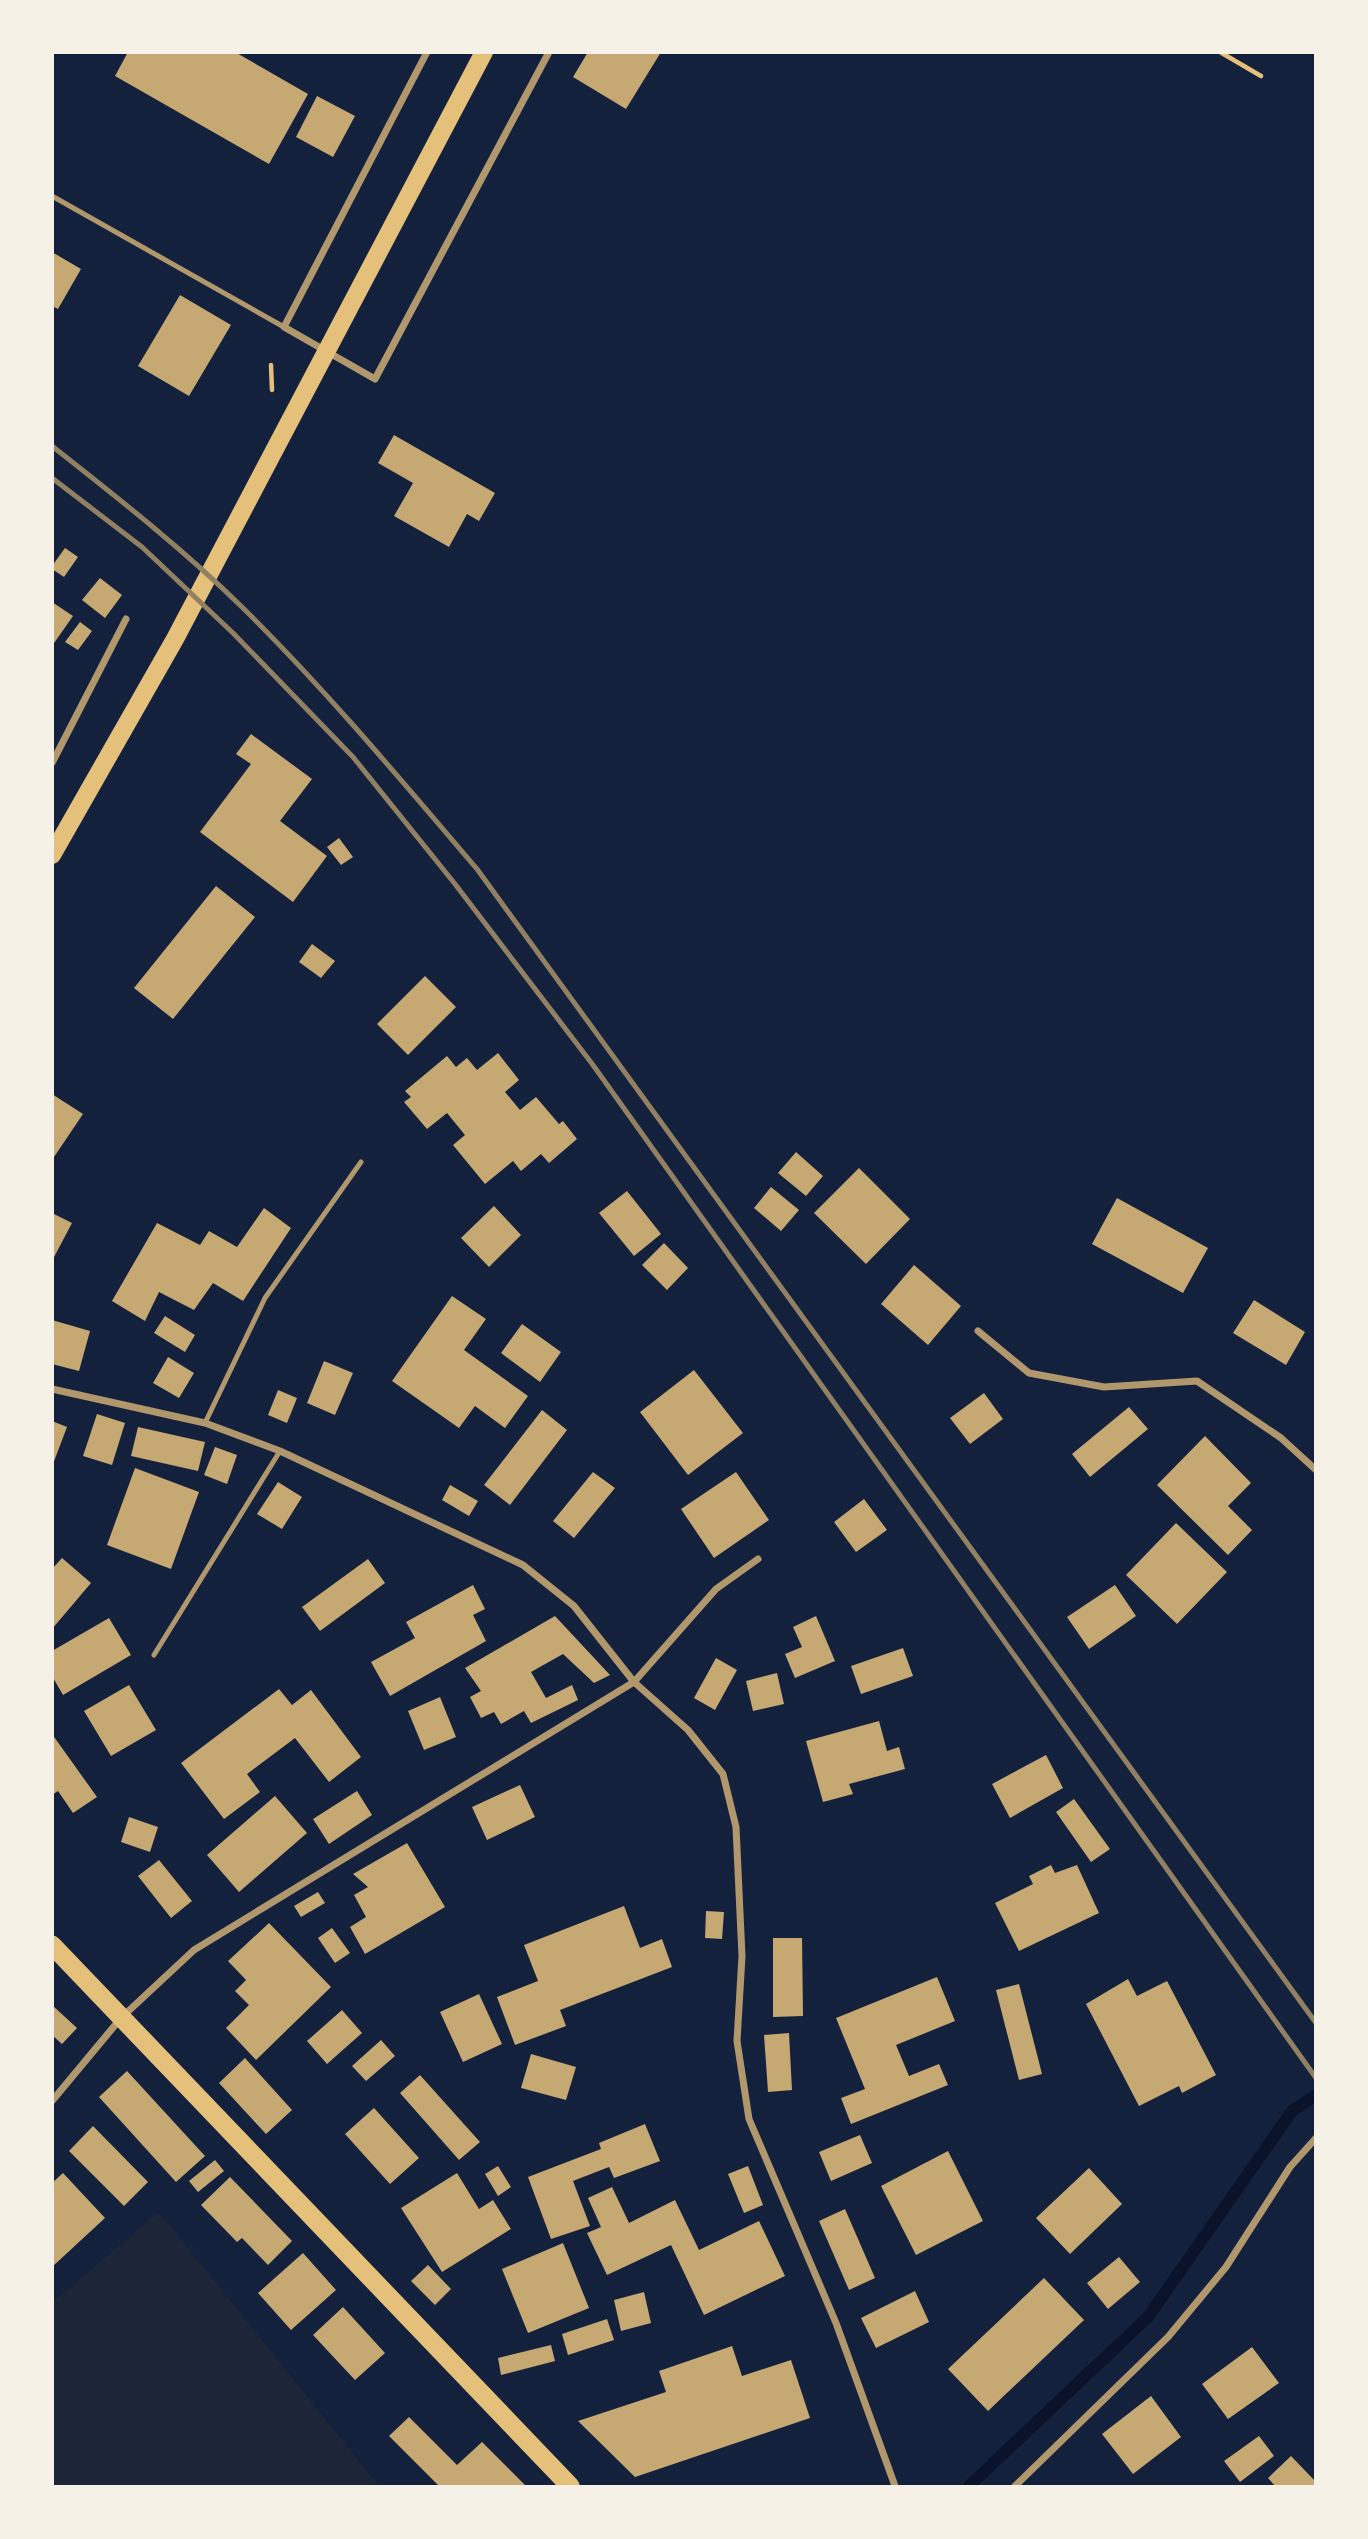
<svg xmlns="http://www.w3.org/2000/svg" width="1368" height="2539" viewBox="0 0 1368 2539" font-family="'DejaVu Sans',sans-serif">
  <rect width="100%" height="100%" fill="#14213d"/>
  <path fill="#1d2539" d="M159,2212L379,2486H53V2302Z"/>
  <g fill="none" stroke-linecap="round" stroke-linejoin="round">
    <path stroke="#0b132b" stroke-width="12" d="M969,2486L1148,2317L1292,2111L1316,2095"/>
  </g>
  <path fill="#c6a872" d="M128,52H235L308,94L269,164L115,76Z
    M588,52H661L626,109L573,77Z
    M317,96L355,116L333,157L296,137Z
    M52,252L81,269L58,309L52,306Z
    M180,295L231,325L189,396L138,366Z
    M394,435L495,493L479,521L467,514L449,547L394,516L413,483L378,463Z
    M65,548L78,557L64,577L52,569V566Z
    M100,578L122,595L105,618L82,600Z
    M52,602L73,616L52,646Z
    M80,622L92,631L78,650L65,642Z
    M251,734L312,779L280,821L327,856L293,902L200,832L251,764L236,754Z
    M339,838L353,857L341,865L327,847Z
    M216,886L255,917L173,1019L134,988Z
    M312,944L335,961L321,978L299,962Z
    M425,976L456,1007L408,1055L377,1024Z
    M498,1053L519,1080L505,1092L520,1110L536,1097L559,1124L563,1121L577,1139L549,1163L541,1154L521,1171L513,1161L485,1184L453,1145L465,1135L447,1113L427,1129L404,1102L411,1097L405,1091L447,1056L456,1067L467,1058L477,1070Z
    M52,1094L83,1114L52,1160Z
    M796,1152L823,1176L806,1196L778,1173Z
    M859,1168L910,1219L866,1264L814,1213Z
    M771,1187L799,1210L781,1231L754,1208Z
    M627,1191L661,1234L634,1256L599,1213Z
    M1117,1198L1208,1248L1183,1293L1092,1244Z
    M494,1206L521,1235L489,1267L461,1238Z
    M264,1208L291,1228L243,1301L213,1283L194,1310L159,1292L145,1321L112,1301L157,1223L200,1245L209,1231L237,1247Z
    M52,1213L72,1223L52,1261Z
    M664,1243L688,1268L667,1290L642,1265Z
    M914,1265L961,1306L928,1345L881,1304Z
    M452,1296L486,1319L464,1350L528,1396L505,1428L475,1406L459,1428L392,1381Z
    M1254,1300L1305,1332L1286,1365L1233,1333Z
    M165,1316L195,1335L185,1352L154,1333Z
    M52,1320L90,1331L79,1371L52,1364Z
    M522,1324L561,1352L540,1382L501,1353Z
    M168,1357L194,1373L179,1398L153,1383Z
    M324,1361L353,1373L335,1415L307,1403Z
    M694,1370L743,1433L688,1475L640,1412Z
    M278,1390L297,1398L287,1423L268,1415Z
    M984,1393L1003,1419L970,1444L950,1418Z
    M1129,1407L1148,1429L1090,1477L1072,1454Z
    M542,1410L567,1430L510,1505L484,1485Z
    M97,1414L125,1423L112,1465L83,1456Z
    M52,1421L67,1427L53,1464L52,1463Z
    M138,1427L205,1442L198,1471L131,1456Z
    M1205,1436L1251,1483L1228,1506L1252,1530L1228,1555L1157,1485Z
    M215,1447L237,1455L227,1484L204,1475Z
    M135,1468L199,1492L171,1569L107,1545Z
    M593,1472L615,1488L574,1538L553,1521Z
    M736,1472L769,1520L714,1558L681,1509Z
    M278,1482L302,1497L282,1529L257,1514Z
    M450,1485L478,1501L469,1516L442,1500Z
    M864,1499L887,1530L856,1552L834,1522Z
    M1176,1523L1227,1572L1177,1624L1126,1575Z
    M62,1558L91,1583L52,1629V1569Z
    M368,1559L385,1583L320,1631L302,1607Z
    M473,1585L485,1609L473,1615L486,1641L390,1696L371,1662L415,1638L406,1622Z
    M1115,1585L1136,1616L1089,1649L1067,1617Z
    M555,1616L610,1675L594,1683L563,1654L531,1672L546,1698L572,1685L578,1700L531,1723L524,1711L501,1724L494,1712L481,1718L470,1697L481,1691L465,1668Z
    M816,1616L835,1661L795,1678L785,1654L802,1647L793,1627Z
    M109,1618L131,1655L63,1695L52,1676V1651Z
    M903,1648L913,1676L861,1694L851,1666Z
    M716,1658L737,1670L715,1710L694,1698Z
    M777,1673L784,1704L753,1711L746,1681Z
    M129,1685L156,1730L111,1756L84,1711Z
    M279,1689L292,1705L311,1690L361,1757L329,1782L295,1738L247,1774L260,1792L224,1819L181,1763Z
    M440,1697L456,1737L424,1750L408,1711Z
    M879,1721L887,1751L899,1747L905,1769L849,1784L853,1794L823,1802L806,1741Z
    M52,1734L97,1797L73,1813L58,1791L52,1795Z
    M1046,1755L1063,1788L1010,1818L992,1784Z
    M520,1785L535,1817L487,1840L472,1807Z
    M357,1791L372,1815L329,1844L313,1819Z
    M275,1796L307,1833L239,1892L207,1855Z
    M1074,1799L1110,1849L1091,1862L1056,1812Z
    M129,1817L158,1827L150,1852L121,1842Z
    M407,1843L445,1907L365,1954L350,1927L366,1917L354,1895L368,1887L353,1874Z
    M159,1860L192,1901L171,1918L138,1876Z
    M1051,1865L1055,1873L1077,1865L1099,1913L1019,1951L995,1903L1033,1884L1029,1876Z
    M318,1892L325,1903L301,1917L294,1906Z
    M624,1906L640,1948L662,1939L672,1967L560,2010L566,2026L515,2045L497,1997L538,1981L524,1945Z
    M706,1911L724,1912L722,1939L705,1938Z
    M269,1923L331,1987L256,2060L226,2028L249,2005L235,1991L246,1980L228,1961Z
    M332,1928L350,1953L335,1963L318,1938Z
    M773,1938H802L803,2016L773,2017Z
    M937,1977L955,2021L896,2045L909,2076L939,2064L948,2085L851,2124L841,2098L865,2089L836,2018Z
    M1128,1979L1137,1996L1167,1981L1216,2075L1182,2093L1179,2086L1139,2106L1086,2004Z
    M1019,1984L1042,2074L1019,2080L996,1990Z
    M479,1994L502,2044L463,2062L440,2012Z
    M52,2005L77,2028L62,2044L52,2035Z
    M342,2010L362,2033L327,2064L307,2041Z
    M789,2033L792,2090L768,2092L764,2035Z
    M381,2040L395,2056L366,2081L352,2066Z
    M531,2054L576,2067L566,2100L521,2088Z
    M245,2058L292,2110L266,2134L219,2083Z
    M127,2071L205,2156L176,2182L99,2097Z
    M420,2075L480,2142L459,2160L400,2093Z
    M374,2108L419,2158L390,2184L345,2134Z
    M645,2124L660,2161L614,2178L609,2167L573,2181L590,2226L551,2239L528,2177L601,2149L599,2143Z
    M93,2126L148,2182L124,2206L69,2151Z
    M860,2135L872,2163L831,2181L819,2152Z
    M948,2151L983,2221L916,2255L881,2186Z
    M215,2160L224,2171L198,2192L189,2181Z
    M498,2166L511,2187L498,2196L485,2174Z
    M748,2166L763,2205L744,2213L728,2174Z
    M1089,2168L1122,2204L1070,2254L1036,2218Z
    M63,2173L105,2218L52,2267V2183Z
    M457,2173L479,2209L493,2200L511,2229L442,2272L401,2208Z
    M230,2177L292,2241L268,2265L242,2238L237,2242L201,2205Z
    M612,2187L629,2223L675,2200L699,2250L759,2221L785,2276L704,2315L671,2245L607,2275L587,2233L601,2227L588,2198Z
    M845,2209L875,2278L849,2290L819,2221Z
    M563,2243L589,2308L528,2333L502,2269Z
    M303,2253L336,2290L291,2330L258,2293Z
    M1119,2257L1140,2282L1108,2309L1087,2283Z
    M428,2265L451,2289L435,2305L411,2281Z
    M1044,2278L1084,2320L988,2411L948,2369Z
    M915,2291L929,2322L876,2348L861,2318Z
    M644,2292L651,2323L621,2331L614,2300Z
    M343,2307L385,2353L355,2380L313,2335Z
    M607,2319L614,2340L568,2355L562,2334Z
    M551,2345L555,2361L501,2375L498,2358Z
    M732,2346L742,2376L791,2360L810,2418L635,2477L578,2421L666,2392L659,2371Z
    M1252,2347L1279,2383L1228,2419L1202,2384Z
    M1151,2396L1181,2437L1133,2474L1102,2434Z
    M409,2417L457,2465L482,2442L526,2486H439L389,2436Z
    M1259,2436L1274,2456L1240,2482L1224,2461Z
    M1291,2456L1316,2482V2486H1275L1268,2478Z"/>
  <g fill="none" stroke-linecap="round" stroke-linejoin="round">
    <path stroke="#e5c07b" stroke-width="4.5" d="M1220,52L1261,76
      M271,365L272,390"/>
    <path stroke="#b1986c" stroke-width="5" d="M52,196L284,327
      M205,1423L265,1298L361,1162
      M154,1655L280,1451"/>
    <path stroke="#b1986c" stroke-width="7" d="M427,52L284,327L375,379L549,52
      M52,763L126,619
      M978,1331L1029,1373L1104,1387L1197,1381L1281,1438L1316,1470
      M52,1389L205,1423L280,1451L523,1565L574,1606L634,1682L688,1730L723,1774L736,1827L742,1956L737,2041L749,2119L836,2323L895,2486
      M52,2101L121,2018L194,1950L634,1682L716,1589L758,1559
      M1015,2486L1168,2337L1226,2267L1290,2167L1316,2138"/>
    <path stroke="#e5c07b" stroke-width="18" d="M52,855L175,639L484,52"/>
    <path stroke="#e5c07b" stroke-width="19" d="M52,1945L570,2486"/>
    <path stroke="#918062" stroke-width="5" d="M52,446C118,498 183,549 243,608C326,690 401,780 477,869L1316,2023
      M52,478L142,547L233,633L353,757L455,884L593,1065L1316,2078"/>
  </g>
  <rect width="1368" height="2539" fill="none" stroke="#f6f1e7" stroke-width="108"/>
</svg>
